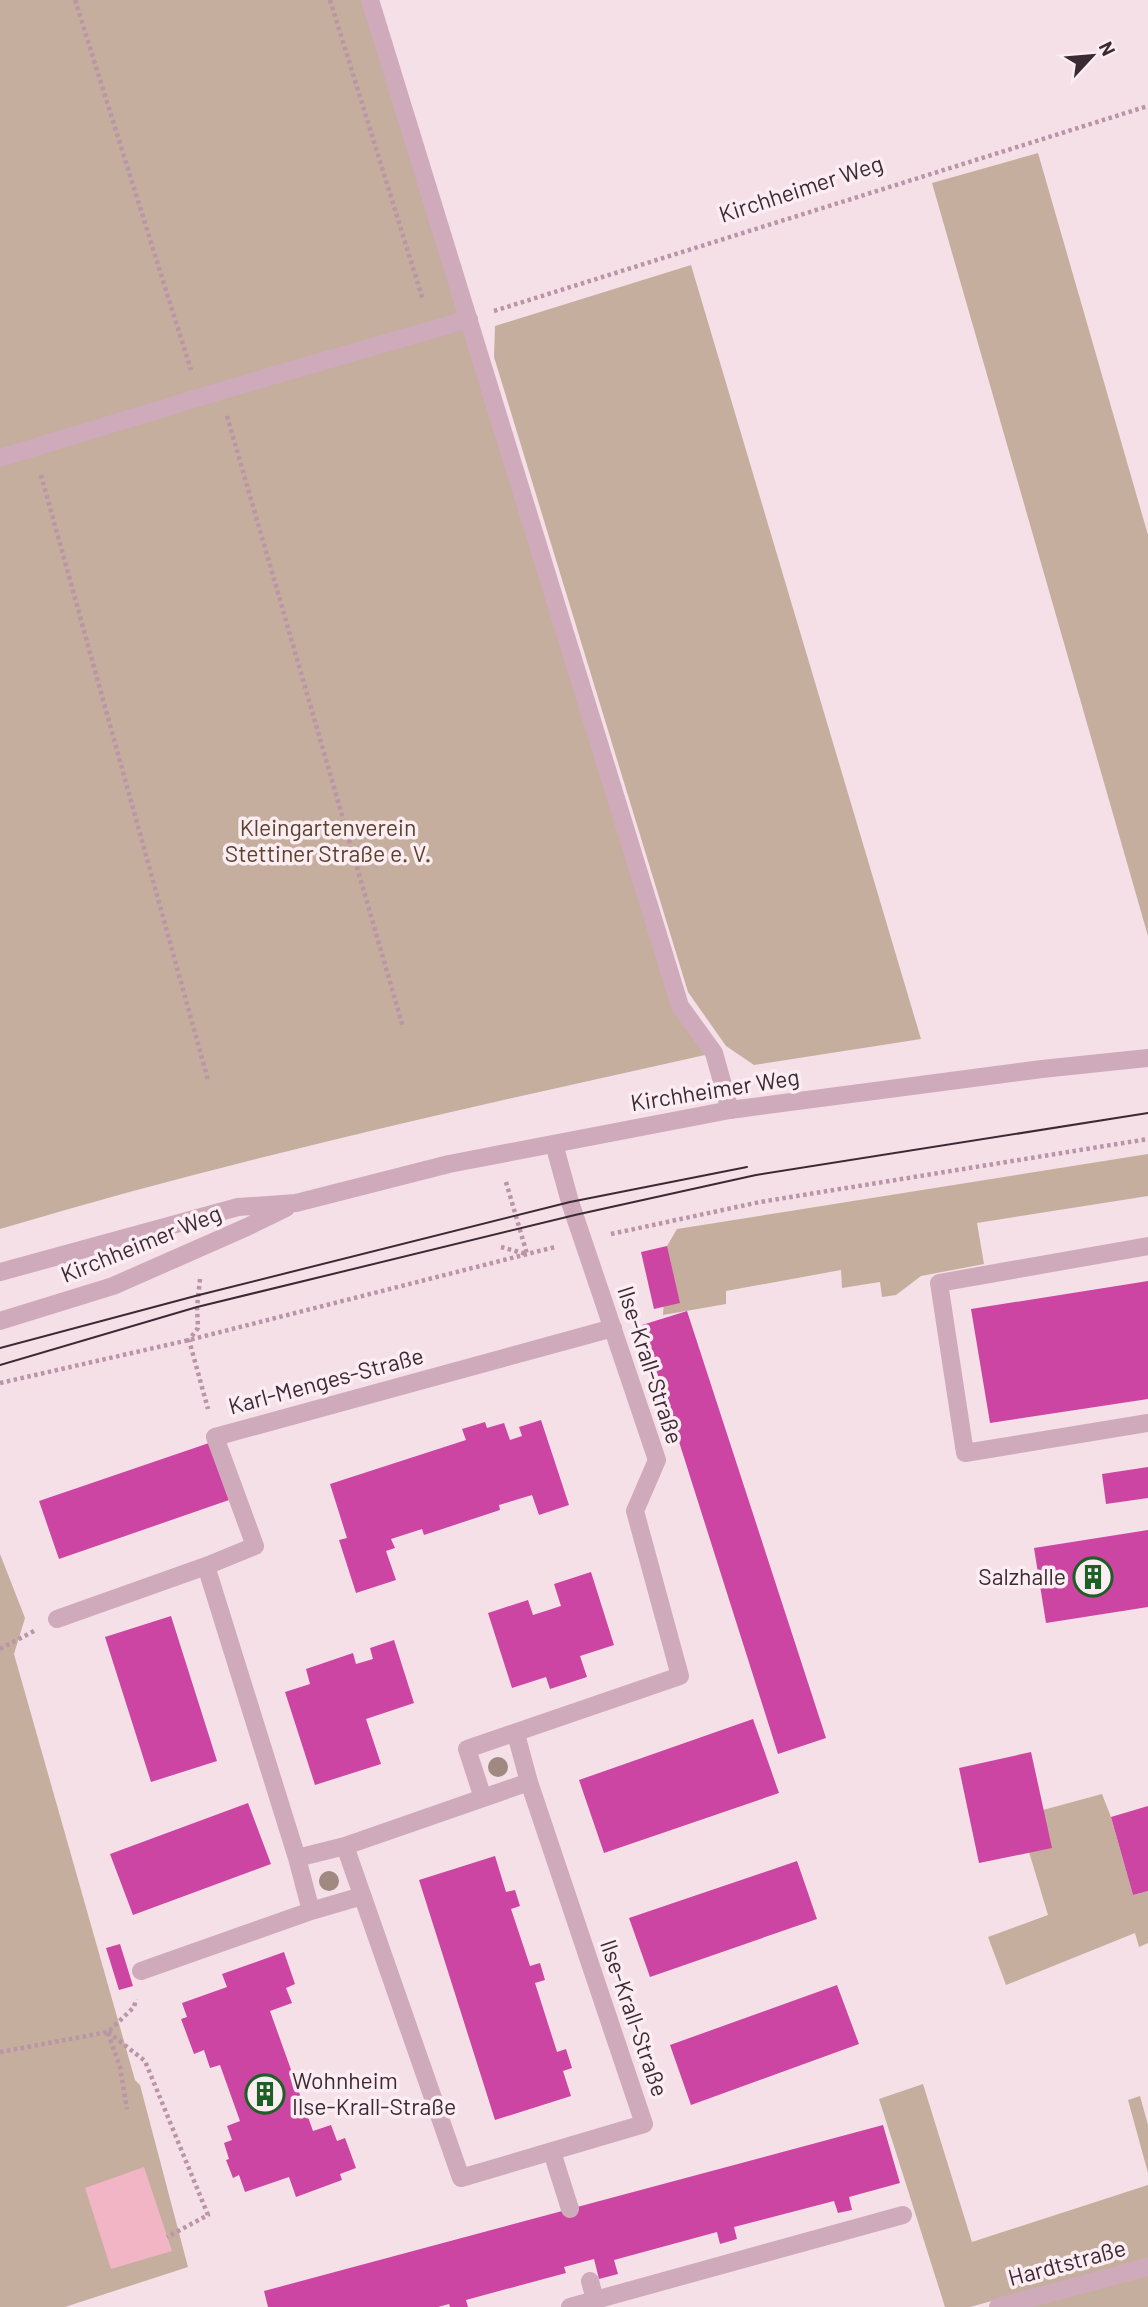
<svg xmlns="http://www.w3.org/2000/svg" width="1148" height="2307" viewBox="0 0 1148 2307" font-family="Barlow,sans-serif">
  <rect width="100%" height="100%" fill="#f5e0e8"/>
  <path fill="#c5ae9e" d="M0,0H370L680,1005L714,1053C475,1106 235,1159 0,1229Z
    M1038,153L1148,535V936L932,183Z
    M691,265L921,1039L754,1065L726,1046L688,992L494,357L495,326Z
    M1148,1154V1196L977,1223L984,1264L921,1276L896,1295L882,1297L880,1282L842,1288L841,1270L726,1291V1304L663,1315L667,1246L677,1229Z
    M0,1554L25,1618L14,1654L135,2080L140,2085L188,2267L65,2307H0Z
    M1102,1794L1111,1817L1133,1895L1148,1891V1943L1139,1947L1135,1933L1006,1985L988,1937L1048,1915L1029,1852L1043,1810Z
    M923,2084L972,2242L1148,2185V2258L970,2307H945L879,2099Z
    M1140,2096L1148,2125V2173L1128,2100Z
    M1148,2275V2307H1028Z"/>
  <path fill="#f1b5c5" d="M144,2167L172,2251L111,2269L85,2188Z"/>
  <path fill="#cd45a2" d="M667,1246L680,1303L654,1309L641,1252Z
    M1148,1281V1399L990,1423L971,1309Z
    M687,1311L826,1738L778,1754L642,1325Z
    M541,1420L569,1505L539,1515L532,1495L499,1505L500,1510L424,1535L422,1529L391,1539L395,1548L386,1551L396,1580L356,1593L339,1540L347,1538L330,1484L466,1440L462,1429L485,1422L487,1428L504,1423L510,1440L522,1436L519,1427Z
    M209,1443L229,1500L59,1559L39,1501Z
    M1148,1467V1498L1106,1504L1102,1474Z
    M1148,1530V1607L1046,1623L1034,1548Z
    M591,1572L614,1645L580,1656L587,1677L550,1689L546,1677L512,1688L488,1613L528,1600L533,1615L561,1606L554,1584Z
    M171,1616L217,1761L151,1782L105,1637Z
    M394,1640L414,1703L366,1719L381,1764L315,1785L285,1692L310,1684L306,1669L353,1653L356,1664L373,1659L370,1648Z
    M753,1719L779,1793L604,1853L579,1780Z
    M1031,1752L1052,1848L979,1863L959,1768Z
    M248,1803L271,1864L133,1915L110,1854Z
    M1148,1806V1891L1133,1895L1111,1817Z
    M495,1856L506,1892L515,1890L520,1906L511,1909L530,1966L540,1963L545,1980L535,1983L557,2052L566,2049L572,2068L563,2071L571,2096L495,2120L419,1880Z
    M797,1861L817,1919L650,1977L629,1918Z
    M120,1944L133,1986L119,1990L106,1948Z
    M284,1952L295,1984L286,1988L292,2003L270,2011L313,2131L331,2125L337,2141L345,2138L356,2168L340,2174L342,2180L296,2197L289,2177L245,2192L239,2175L233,2178L226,2160L229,2159L224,2143L232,2140L227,2126L240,2121L220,2065L210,2068L204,2050L194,2054L181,2019L187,2017L182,2003L227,1987L222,1974Z
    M837,1985L859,2044L691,2105L670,2045Z
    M883,2125L900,2183L849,2197L852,2210L838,2213L834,2201L734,2227L737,2239L720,2244L717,2232L614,2260L618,2274L599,2279L594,2259L564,2267L566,2273L466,2300L468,2307H450L449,2304L438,2307H268L264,2291Z"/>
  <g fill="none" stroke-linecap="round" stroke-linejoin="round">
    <path stroke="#ba94a7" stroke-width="4.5" stroke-dasharray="3.5 3.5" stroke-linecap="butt" d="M75,0L191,370
      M330,0L423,300
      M494,311L1148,106
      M227,416L403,1027
      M41,475L208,1080
      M506,1182L527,1254
      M611,1234L760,1202L1148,1139
      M501,1247L526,1254
      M200,1279L197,1307L198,1328L189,1340L208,1409
      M0,1383L189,1340L555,1247
      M0,1649L34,1631
      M108,2032L145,2061L208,2215L167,2237
      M108,2033L120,2067L127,2109
      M0,2052L108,2032L134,2007L136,1999"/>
    <path stroke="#ceaabb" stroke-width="18" d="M370,0L680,1006L714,1053L730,1110
      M0,458L227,389L469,319
      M1148,1246L939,1283L965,1453L1148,1423
      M552,2152L570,2209
      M590,2281L595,2300
      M570,2307L903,2215
      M998,2307L1148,2267"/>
    <path stroke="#ceaabb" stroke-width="18" d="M57,1619L206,1566
      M483,1798L467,1749L680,1676L635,1511L657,1460L570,1202L554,1144
      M345,1846L461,2178L644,2124L529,1782L516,1734
      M297,1858L345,1846L529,1782
      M311,1911L297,1858L206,1566L255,1546L215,1437L613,1328
      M141,1971L311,1911L362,1896"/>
    <path stroke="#ceaabb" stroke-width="18" d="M0,1272L238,1207L296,1203L449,1164L730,1110L1042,1069L1148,1058
      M0,1321L113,1286L247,1227L286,1208"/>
    <path stroke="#3b2a34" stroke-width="2" d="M0,1348L199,1295L570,1202L747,1167
      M0,1365L197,1307L575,1215L756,1175L1148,1113"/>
  </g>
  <g fill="#a08981">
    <circle cx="498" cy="1767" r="10"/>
    <circle cx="329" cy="1881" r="10"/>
  </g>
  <defs>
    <g id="building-ring" transform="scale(2.0125)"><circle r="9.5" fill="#fbedf2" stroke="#1c6026" stroke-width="1.5"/><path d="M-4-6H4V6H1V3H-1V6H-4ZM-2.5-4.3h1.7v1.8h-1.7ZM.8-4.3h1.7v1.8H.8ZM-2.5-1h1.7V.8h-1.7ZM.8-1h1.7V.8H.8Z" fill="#1c6026"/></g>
  </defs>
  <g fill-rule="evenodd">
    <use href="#building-ring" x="1093" y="1577"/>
    <use href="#building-ring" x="265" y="2094"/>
  </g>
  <g text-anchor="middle" stroke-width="7" stroke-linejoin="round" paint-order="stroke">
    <g font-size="23" fill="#3b2a34" stroke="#fbedf2">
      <text transform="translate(801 189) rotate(-18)" y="8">Kirchheimer Weg</text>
      <text transform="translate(715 1090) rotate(-9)" y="8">Kirchheimer Weg</text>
      <text transform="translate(141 1244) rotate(-22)" y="8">Kirchheimer Weg</text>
      <text transform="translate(650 1365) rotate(72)" y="8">Ilse-Krall-Straße</text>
      <text transform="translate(326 1381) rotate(-15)" y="8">Karl-Menges-Straße</text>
      <text transform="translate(634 2018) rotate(71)" y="8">Ilse-Krall-Straße</text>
      <text transform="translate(1067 2263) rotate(-15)" y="8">Hardtstraße</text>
    </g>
    <g font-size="23" fill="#5b412c" stroke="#fbedf2">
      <text x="328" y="836">Kleingartenverein<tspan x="328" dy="26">Stettiner Straße e. V.</tspan></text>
    </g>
    <g font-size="23" fill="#3b2a34" stroke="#fbedf2" text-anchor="end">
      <text x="1066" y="1585">Salzhalle</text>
      <text x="292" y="2089" text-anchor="start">Wohnheim<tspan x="292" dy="26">Ilse-Krall-Straße</tspan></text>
    </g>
  </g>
  <g transform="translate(1092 56) rotate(64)" stroke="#fbedf2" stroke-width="5" paint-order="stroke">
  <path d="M0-5L12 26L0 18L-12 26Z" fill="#3b2a34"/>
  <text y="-10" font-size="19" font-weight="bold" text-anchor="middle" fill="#3b2a34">N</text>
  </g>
</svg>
